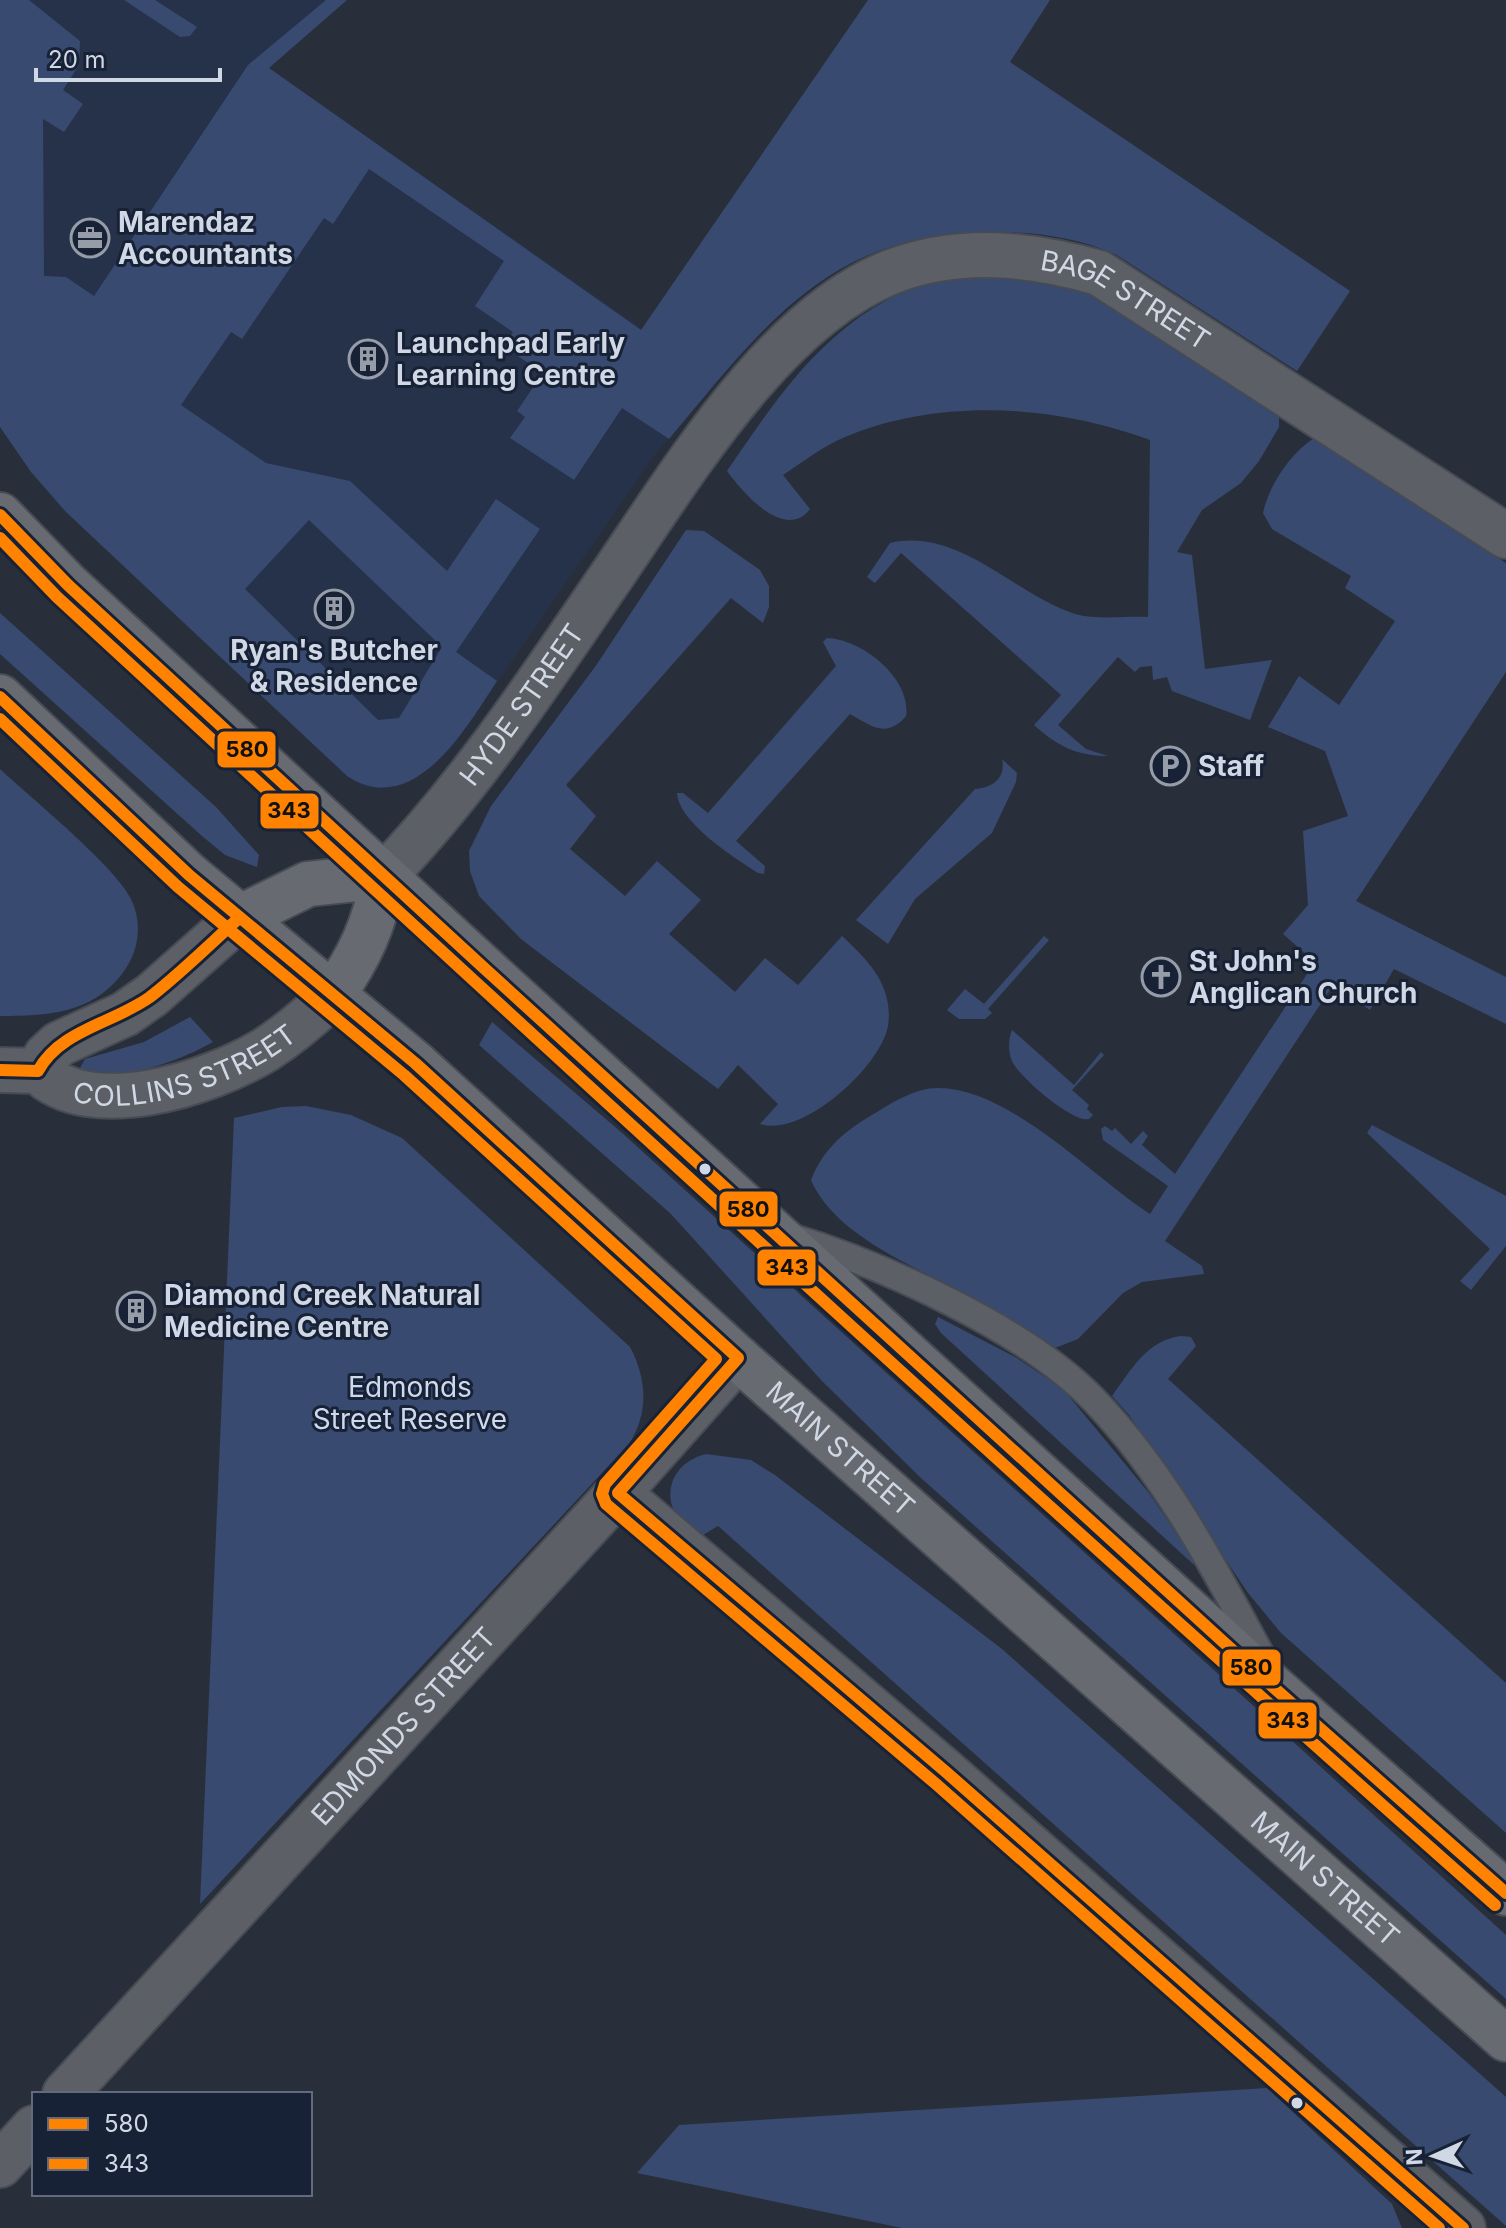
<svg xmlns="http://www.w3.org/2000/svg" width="1506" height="2228" viewBox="0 0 1506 2228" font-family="Inter,sans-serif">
  <rect width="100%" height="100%" fill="#292f3a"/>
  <path fill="#26324a" d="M0,0H347L269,68L717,381L653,457L451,749L410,781L382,789L362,786L347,776L66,512L31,472L0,427Z"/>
  <path fill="#384a70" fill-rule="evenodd" d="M0,0H29L80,41L79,65L63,90L83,104L64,132L43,119L44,276L66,277L94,296L248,65L326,0H347L269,68L641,330L868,0H1050L1010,62L1350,291L1297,371L1115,254C1071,235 1027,231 979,232C826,236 760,331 669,439L622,408L574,480L510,438L525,417L517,411L543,373L503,346L513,332L475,306L504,261L369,169L333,224L324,218L242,339L231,332L181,405L266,463L350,481L447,571L496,499L540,529L456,652L497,681C466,728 414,820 347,776L66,512L31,472L0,427ZM309,520L442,647L399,718L378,720L245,589Z
    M124,0H155L197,27L190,36L180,37Z
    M1008,276L1071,285L1097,297L1279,413V427L1259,461L1241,483L1202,510L1177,552L1192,555L1205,669L1272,660L1250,720L1172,691L1167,677L1153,680L1152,666L1140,667L1135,672L1118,657L1058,725L1086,749L1108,756C1077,756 1057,746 1034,725L1061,695L901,553L875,583L867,577L890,543C959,527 1015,595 1075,614C1096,620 1126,616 1148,617L1150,440C1056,405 940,397 845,437C823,446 803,462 783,475L810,509C785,542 742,492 727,471C779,395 830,317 923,284C949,275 980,277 1008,276Z
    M1314,438L1506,563V672L1356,901L1506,977V1024L1394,969L1370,1010L1333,985L1165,1241L1202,1266L1204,1274L1142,1282L1123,1293L1078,1339L1055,1348C1026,1329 997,1311 966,1294C916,1267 835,1236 811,1180C824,1147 847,1129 877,1112C895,1101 916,1088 938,1088C1010,1088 1094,1178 1150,1214L1168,1186L1103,1140L1101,1129L1105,1126L1112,1131L1115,1128L1131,1144L1143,1131L1148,1136L1142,1145L1175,1174L1315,962L1283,934L1308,905L1303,831L1348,816L1325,751L1268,727L1299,676L1339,705L1395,621L1345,588L1351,576L1272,529L1263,513C1269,485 1290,454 1314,438Z
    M686,530L704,531L760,570L769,586V607L763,623L731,598L566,785L596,816L570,849L625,896L657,861L701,900L669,934L735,992L765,958L798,985L842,936C868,960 894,986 888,1026C881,1066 803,1138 760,1124L778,1104L738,1065L718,1089L521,939L479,896L470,871L469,851L491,806L595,667Z
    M0,613L216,807L259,855L257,867L225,855L202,836L0,654Z
    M827,638C862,639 912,679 906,716C887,739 871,726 850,714L736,841L765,866L764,874L758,873C735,858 679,823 677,793H683L708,813L836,666L823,642Z
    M1002,759L1017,773L1016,782L992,833L915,899L888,944L856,920L975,789C993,788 1006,778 1002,759Z
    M0,769C31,798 115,866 131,899C143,924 139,952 122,974C91,1014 47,1016 0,1016Z
    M1044,936L1049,940L988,1009L992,1013L985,1019H959L947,1010L965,989L984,1004Z
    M190,1017L213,1042C175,1063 129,1079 85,1073L80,1068L85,1059L144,1042Z
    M492,1022L621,1132L1506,1935V1999L921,1478L822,1381L671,1214L479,1045Z
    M1012,1030L1074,1085L1101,1052L1104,1055L1072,1090L1089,1105L1087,1109L1093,1115L1089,1119C1073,1123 1019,1077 1012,1061C1008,1051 1008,1040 1012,1030Z
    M306,1106L351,1115L402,1138L630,1347C647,1379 649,1413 629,1444L200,1904L234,1118L282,1107Z
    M1372,1125L1506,1196V1246L1471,1290L1460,1281L1490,1249L1367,1133Z
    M938,1317L1017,1358L1063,1389L1149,1493L1197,1563L1193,1564L941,1333L935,1324Z
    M1181,1336L1191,1337L1196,1346L1168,1379L1506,1683V1833L1281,1633L1248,1593L1129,1415L1112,1396C1131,1370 1147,1340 1181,1336Z
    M706,1454L751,1460L775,1475L1002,1649L1506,2097V2226L718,1526L703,1535C662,1524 656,1467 706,1454Z
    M1267,2088L1392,2204L1402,2228H902L637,2173L679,2125Z"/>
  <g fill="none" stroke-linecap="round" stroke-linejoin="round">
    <g stroke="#464b54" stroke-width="30">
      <path id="service" d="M788,1236C881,1264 1028,1330 1095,1401C1169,1478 1219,1577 1269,1670"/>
    </g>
    <g stroke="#464b54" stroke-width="48">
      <g id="minor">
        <path id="s1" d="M384,876C468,789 536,687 604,587C675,485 771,319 891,272C959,246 1030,253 1099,273L1506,536"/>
        <path d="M618,1493L946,1772L1463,2228"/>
        <path id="s2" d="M65,2094L618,1493L738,1358"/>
        <path d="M0,2165L34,2128"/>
      </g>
    </g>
    <g stroke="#464b54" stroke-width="48">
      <g id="tertiary">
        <path id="s3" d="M0,1070L38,1071C90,1122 209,1084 265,1050C290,1034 311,1016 332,996"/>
        <path d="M38,1071L46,1056L59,1044L125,1014L152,995L239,918"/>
      </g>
    </g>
    <g stroke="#464b54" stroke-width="48">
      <g id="primary">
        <path d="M0,515L68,585L484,968L1264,1679L1506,1893"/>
        <path id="s4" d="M0,697L189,875L415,1063L738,1358L1506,2039"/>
        <path d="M239,918L308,884L384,876C374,925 361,955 332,996"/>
      </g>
    </g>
    <use href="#service" stroke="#5c5f65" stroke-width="26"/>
    <use href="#minor" stroke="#5c5f65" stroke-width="44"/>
    <use href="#tertiary" stroke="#5c5f65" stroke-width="44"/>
    <use href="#primary" stroke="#676a70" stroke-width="44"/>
    <g stroke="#182236" stroke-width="18">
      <path id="bus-1" d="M0,515L68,585L484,968L1264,1679L1506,1893
        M0,697L189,875L415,1063L738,1358L618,1493L946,1772L1463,2228
        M0,1070L38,1071C60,1030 114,1023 150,997C181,973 210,944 239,918"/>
    </g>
    <g stroke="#182236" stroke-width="18">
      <path id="bus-2" d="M0,538L57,597C534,1036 1010,1476 1495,1905
        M0,719L178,887L404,1075L716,1359L605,1484L602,1494L606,1504L936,1784L1439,2228"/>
    </g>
    <use href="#bus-1" stroke="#ff8200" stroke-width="12"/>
    <use href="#bus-2" stroke="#ff8200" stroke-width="12"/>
  </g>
  <defs>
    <g id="office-ring" transform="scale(2)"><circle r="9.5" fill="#182236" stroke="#969da9" stroke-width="1.5"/><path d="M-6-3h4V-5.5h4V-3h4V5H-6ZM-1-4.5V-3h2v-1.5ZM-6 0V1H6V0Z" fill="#969da9"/></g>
    <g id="building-ring" transform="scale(2)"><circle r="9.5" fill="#182236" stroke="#969da9" stroke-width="1.5"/><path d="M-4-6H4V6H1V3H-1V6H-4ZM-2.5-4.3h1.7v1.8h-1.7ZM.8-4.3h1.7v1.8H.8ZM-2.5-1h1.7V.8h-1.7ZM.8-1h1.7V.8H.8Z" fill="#969da9"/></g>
    <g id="parking-ring" transform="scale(2)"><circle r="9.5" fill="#182236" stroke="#969da9" stroke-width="1.5"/><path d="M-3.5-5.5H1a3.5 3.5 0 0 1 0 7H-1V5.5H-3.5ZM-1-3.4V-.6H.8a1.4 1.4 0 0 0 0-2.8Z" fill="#969da9"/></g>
    <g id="church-ring" transform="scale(2)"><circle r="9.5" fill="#182236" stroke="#969da9" stroke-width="1.5"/><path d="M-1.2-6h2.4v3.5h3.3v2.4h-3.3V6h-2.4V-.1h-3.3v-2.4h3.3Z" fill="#969da9"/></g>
  </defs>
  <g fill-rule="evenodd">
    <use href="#office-ring" x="90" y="238"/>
    <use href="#building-ring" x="368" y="359"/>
    <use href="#building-ring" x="334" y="609"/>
    <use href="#parking-ring" x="1170" y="766"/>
    <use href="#church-ring" x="1161" y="977"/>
    <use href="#building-ring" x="136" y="1311"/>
  </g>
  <g fill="#d1d8e5" stroke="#182236" stroke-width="3">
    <circle cx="705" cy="1169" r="7"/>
    <circle cx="1297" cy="2103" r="7"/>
  </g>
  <g text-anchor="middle" stroke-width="6" stroke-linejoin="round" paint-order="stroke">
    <g font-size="28" font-weight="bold" fill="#d1d8e5" stroke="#182236" text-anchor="start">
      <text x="118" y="232">Marendaz<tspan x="118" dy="32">Accountants</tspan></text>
      <text x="396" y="353">Launchpad Early<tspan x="396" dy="32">Learning Centre</tspan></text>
      <text x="334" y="660" text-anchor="middle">Ryan's Butcher<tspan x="334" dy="32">&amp; Residence</tspan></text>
      <text x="1198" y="776">Staff</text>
      <text x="1189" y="971">St John's<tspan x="1189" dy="32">Anglican Church</tspan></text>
      <text x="164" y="1305">Diamond Creek Natural<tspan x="164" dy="32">Medicine Centre</tspan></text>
    </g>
    <g font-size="28" fill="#d1d8e5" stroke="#182236">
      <text dy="10" stroke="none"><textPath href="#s1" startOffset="1042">BAGE STREET</textPath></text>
      <text dy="10" stroke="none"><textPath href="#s1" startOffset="220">HYDE STREET</textPath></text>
      <text dy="10" stroke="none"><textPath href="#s3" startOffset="196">COLLINS STREET</textPath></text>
      <text dy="10" stroke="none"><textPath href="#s4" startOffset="1128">MAIN STREET</textPath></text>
      <text dy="10" stroke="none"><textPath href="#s2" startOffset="500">EDMONDS STREET</textPath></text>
      <text dy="10" stroke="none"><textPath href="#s4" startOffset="1776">MAIN STREET</textPath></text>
    </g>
    <g font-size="28" fill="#ced9ed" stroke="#182236">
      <text x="410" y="1397">Edmonds<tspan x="410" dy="32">Street Reserve</tspan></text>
    </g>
  </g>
  <g stroke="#182236" stroke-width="3">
    <rect x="216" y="730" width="61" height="39" rx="8" fill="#ff8200"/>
    <rect x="259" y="792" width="61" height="38" rx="8" fill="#ff8200"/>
    <rect x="718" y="1190" width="61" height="38" rx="8" fill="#ff8200"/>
    <rect x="756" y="1248" width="61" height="39" rx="8" fill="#ff8200"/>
    <rect x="1221" y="1648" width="61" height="39" rx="8" fill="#ff8200"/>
    <rect x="1257" y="1701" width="61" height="39" rx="8" fill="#ff8200"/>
  </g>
  <g font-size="22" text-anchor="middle" font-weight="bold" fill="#111">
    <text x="247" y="757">580</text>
    <text x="289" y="818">343</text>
    <text x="748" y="1217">580</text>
    <text x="787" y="1275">343</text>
    <text x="1251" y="1675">580</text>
    <text x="1288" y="1728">343</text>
  </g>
  <rect x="32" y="2092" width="280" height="104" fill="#182236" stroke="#626b7c" stroke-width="2"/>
  <rect x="48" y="2118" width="40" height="12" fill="#ff8200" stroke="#626b7c" stroke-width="2"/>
  <text x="104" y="2132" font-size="24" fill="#d1d8e5">580</text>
  <rect x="48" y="2158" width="40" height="12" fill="#ff8200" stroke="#626b7c" stroke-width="2"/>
  <text x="104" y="2172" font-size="24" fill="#d1d8e5">343</text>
  <g transform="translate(1434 2156) rotate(267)" stroke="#182236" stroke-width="6" paint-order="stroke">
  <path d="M0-6L14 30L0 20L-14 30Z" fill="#d1d8e5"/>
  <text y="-12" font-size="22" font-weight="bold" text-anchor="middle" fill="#d1d8e5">N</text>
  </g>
  <path d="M36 68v12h184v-12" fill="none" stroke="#d1d8e5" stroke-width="4"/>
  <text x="48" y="68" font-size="24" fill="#d1d8e5" stroke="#182236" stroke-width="6" paint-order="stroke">20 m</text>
</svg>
